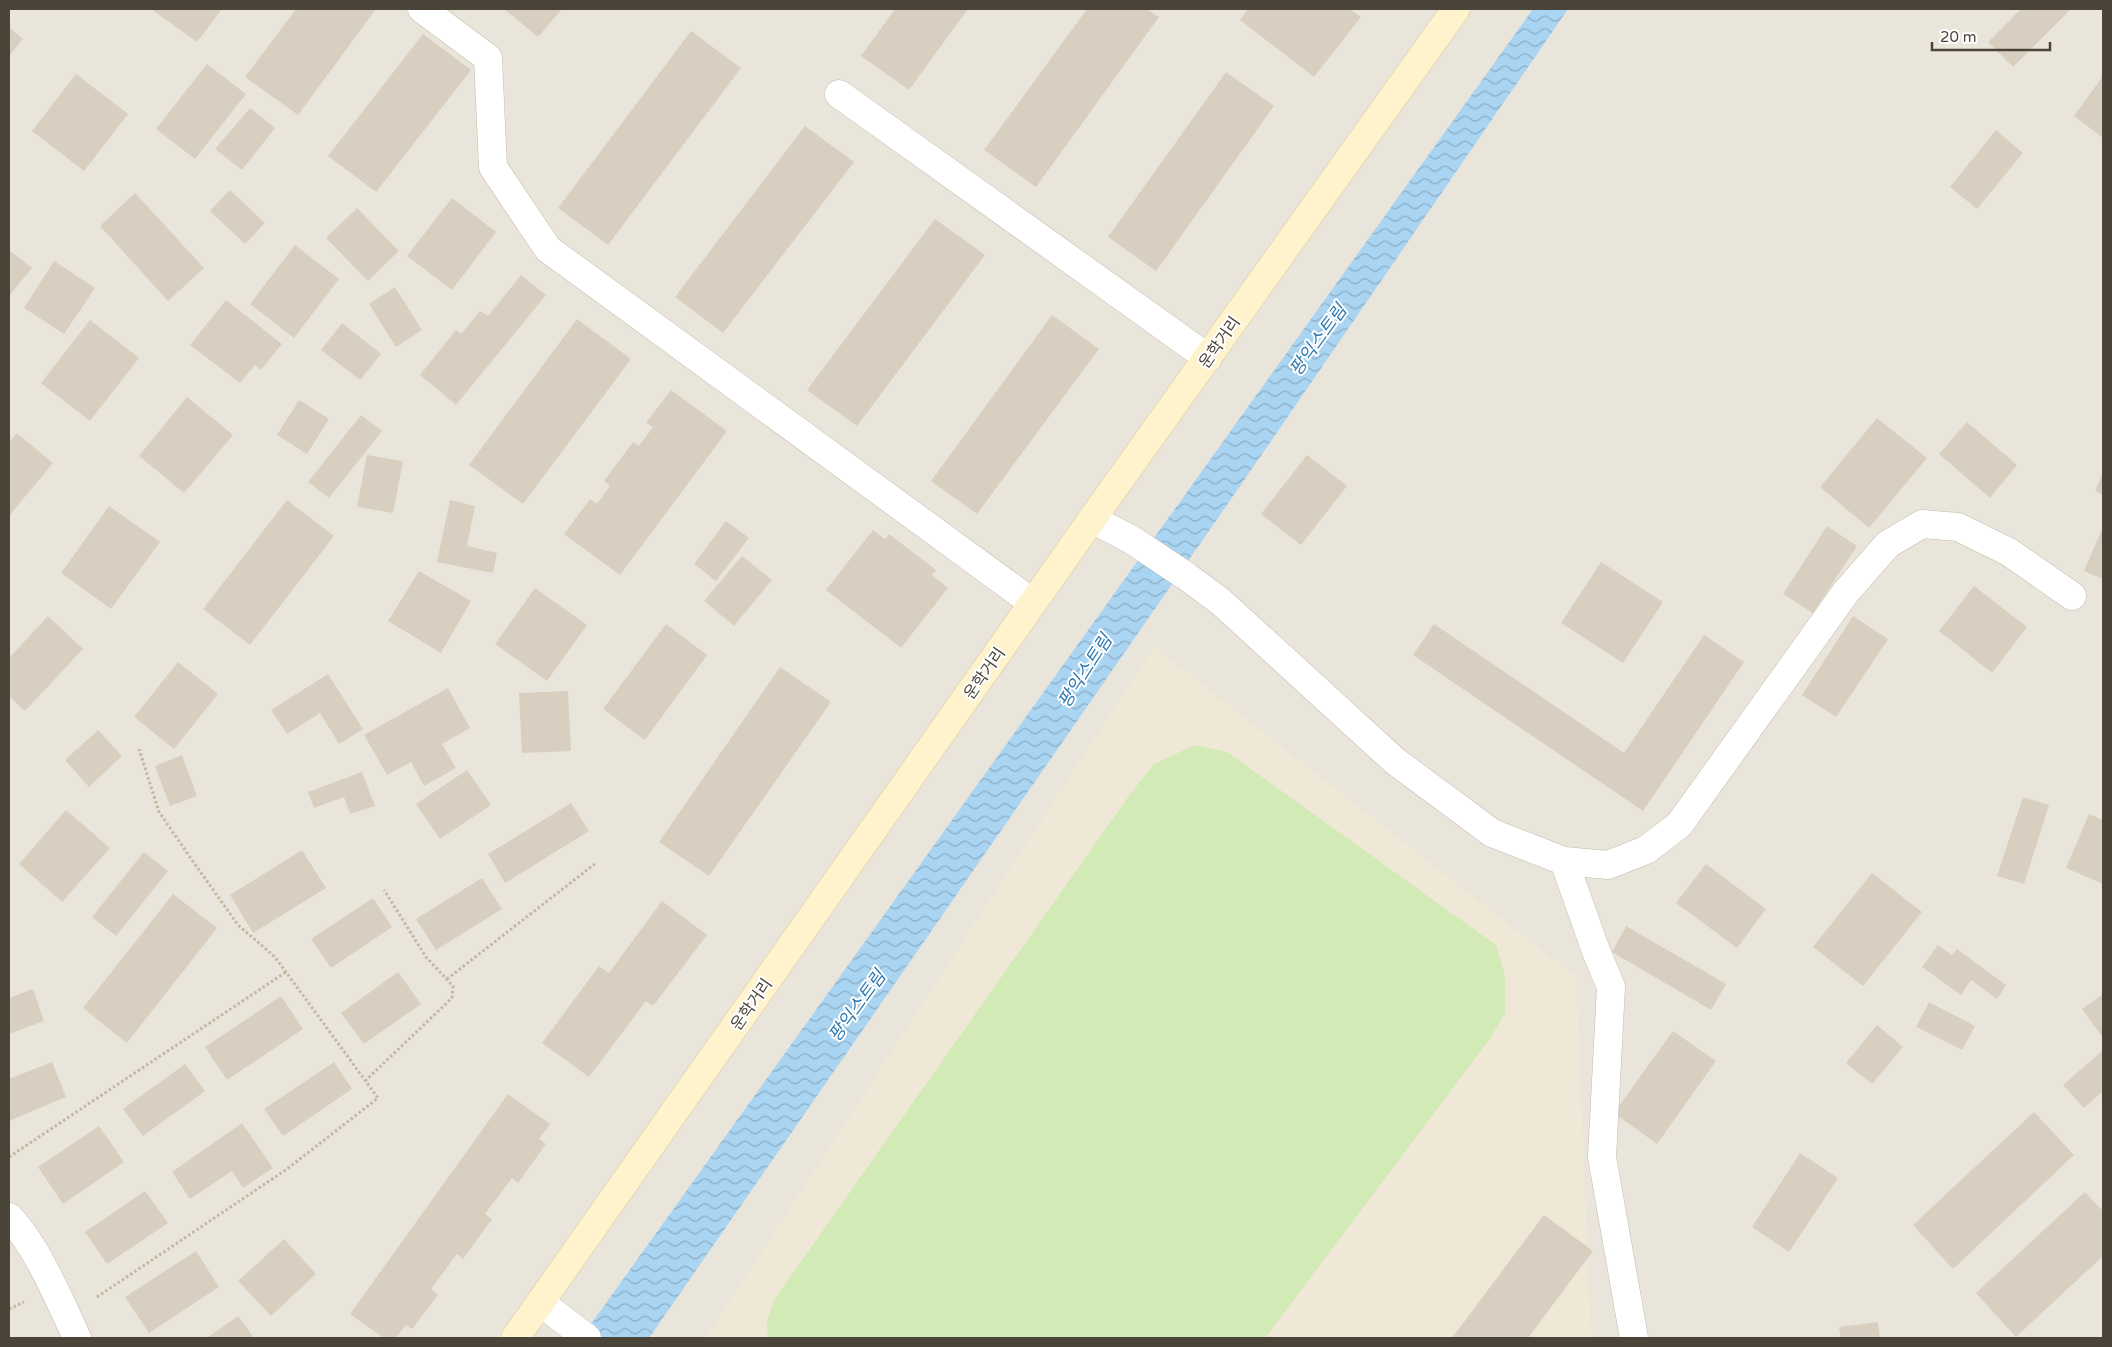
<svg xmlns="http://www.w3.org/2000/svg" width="2112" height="1347" viewBox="0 0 2112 1347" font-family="'Varela Round','Noto Sans KR',sans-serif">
  <defs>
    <pattern id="water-waves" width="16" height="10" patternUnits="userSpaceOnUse" patternTransform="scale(1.25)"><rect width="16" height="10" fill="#a9d4f2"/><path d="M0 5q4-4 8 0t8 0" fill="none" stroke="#8caec5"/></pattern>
  </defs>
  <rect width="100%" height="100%" fill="#f6f3ec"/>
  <path fill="#eae5da" d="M9,9H2103V1338H9Z"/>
  <path fill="#efe8d6" d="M1154,647L1576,977L1591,1338H706Z"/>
  <path fill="#d2eab5" d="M1195,745L1227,752L1496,945L1505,976V1013L1491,1037L1265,1338H768L767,1322L774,1300L1128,797L1154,764Z"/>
  <path fill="url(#water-waves)" d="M1533,9H1568L1238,489L649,1338H581Z"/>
  <path fill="#d8cfc1" d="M151,9H222L197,42Z
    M296,9H376L298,115L245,77Z
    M504,9H562L538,37Z
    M895,9H968L909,90L861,56Z
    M1087,9H1147L1159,17L1036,187L984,150Z
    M1248,9H1350L1361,17L1314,77L1240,20Z
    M2021,9H2071L2013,67L1988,42Z
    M9,27L23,39L9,56Z
    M691,31L741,68L608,245L558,208Z
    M423,34L471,70L376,192L328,156Z
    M207,64L246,94L195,159L156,129Z
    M1226,72L1274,106L1156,271L1108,237Z
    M76,74L128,114L84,171L32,131Z
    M2103,76V138L2074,116Z
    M250,108L275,128L242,170L215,149Z
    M805,126L854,162L723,333L675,297Z
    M1996,130L2023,153L1977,209L1950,187Z
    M230,190L265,223L245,244L210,211Z
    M135,193L204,268L168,301L100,226Z
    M452,198L496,232L452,290L407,256Z
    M357,208L399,251L368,281L326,238Z
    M935,219L985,255L857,426L807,390Z
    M295,245L339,279L294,338L250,304Z
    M9,250L32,268L9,296Z
    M54,261L95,288L64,334L24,308Z
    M521,275L546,295L456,405L420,375L456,330L461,334L480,311L488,316Z
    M395,287L422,330L396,347L369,304Z
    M226,300L282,344L261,370L255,365L240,383L190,345Z
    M1052,315L1099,349L977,514L931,481Z
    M577,319L631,359L523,504L469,465Z
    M90,320L139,358L90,421L41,383Z
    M342,323L381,354L360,380L321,350Z
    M671,390L727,431L620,575L564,534L590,499L597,504L610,486L604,481L633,442L639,446L653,427L646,423Z
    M187,397L233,435L184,493L139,456Z
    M299,400L329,419L307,454L277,435Z
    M361,415L382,431L329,498L308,482Z
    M1877,418L1927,458L1869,528L1820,487Z
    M1967,422L2017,465L1990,498L1939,454Z
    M17,433L53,463L9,516V443Z
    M367,455L403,461L393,513L357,507Z
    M1307,455L1347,486L1301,545L1261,514Z
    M2103,472V495L2095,491Z
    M287,500L334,536L250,645L203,609Z
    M450,500L475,506L467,546L497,553L493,573L437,562Z
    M109,506L160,542L111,609L61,573Z
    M726,521L749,538L716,581L694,564Z
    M1827,526L1857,546L1813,613L1783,594Z
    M2103,527V579L2084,571Z
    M873,530L885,539L889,534L936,570L932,575L948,588L901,648L826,590Z
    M742,556L772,580L734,626L704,601Z
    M1601,562L1663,602L1623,663L1561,623Z
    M419,571L471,601L441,653L388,621Z
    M1974,586L2027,627L1992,673L1939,631Z
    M535,588L587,625L547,681L495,644Z
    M48,616L83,649L25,711L9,696V658Z
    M1853,616L1888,639L1836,717L1802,695Z
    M666,624L707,655L645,740L603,709Z
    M1434,624L1624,753L1704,635L1744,662L1643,811L1413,655Z
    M178,662L218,694L174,749L134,717Z
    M780,667L831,702L709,876L659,842Z
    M328,674L363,729L339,744L320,713L287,734L271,710Z
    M448,688L470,728L442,744L456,768L424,786L411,762L387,775L364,735Z
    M568,691L571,751L522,753L519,693Z
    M98,730L122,756L89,787L65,760Z
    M182,755L197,796L170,806L155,766Z
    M467,770L491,805L440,839L416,804Z
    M362,772L375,806L350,814L344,797L314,808L308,792Z
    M2023,797L2049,805L2024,884L1997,876Z
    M571,803L589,831L505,883L488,854Z
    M66,810L110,848L62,902L19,864Z
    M2089,814L2103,820V884L2066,868Z
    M302,850L326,888L253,933L230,895Z
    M144,852L168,871L116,936L92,917Z
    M1706,864L1766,909L1737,948L1676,903Z
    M1872,873L1922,912L1863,986L1813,947Z
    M482,878L502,909L436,950L416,919Z
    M173,894L217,928L127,1043L83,1008Z
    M373,898L392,927L331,968L311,939Z
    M662,901L707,935L653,1006L646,1001L589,1077L542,1043L599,966L609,973Z
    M1626,926L1726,984L1711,1010L1612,952Z
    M1938,945L1952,955L1957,949L2006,985L1997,999L1971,980L1961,995L1922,967Z
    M398,972L421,1004L364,1044L341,1013Z
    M33,989L44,1021L9,1034V998Z
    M2103,994V1038L2082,1009Z
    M281,996L303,1029L227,1080L205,1047Z
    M1929,1002L1975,1026L1962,1050L1916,1027Z
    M1877,1025L1903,1047L1872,1084L1846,1063Z
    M1673,1031L1716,1061L1657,1144L1614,1113Z
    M2102,1051L2103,1091L2084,1108L2063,1085Z
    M52,1062L66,1097L9,1121V1079Z
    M334,1062L352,1089L283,1136L264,1109Z
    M185,1064L205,1091L143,1136L123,1109Z
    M508,1094L550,1124L539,1139L546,1144L518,1183L512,1178L485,1214L492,1219L463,1259L457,1254L431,1289L438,1295L412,1329L406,1325L396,1338H384L350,1314Z
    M2034,1112L2074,1155L1953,1269L1913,1225Z
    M242,1123L273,1168L243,1188L232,1171L190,1199L172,1172Z
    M99,1126L124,1162L63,1204L38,1167Z
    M1800,1153L1838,1178L1789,1252L1752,1227Z
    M145,1191L168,1223L107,1264L85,1232Z
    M2085,1192L2103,1211V1256L2016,1337L1976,1293Z
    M1544,1215L1593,1251L1528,1338H1452Z
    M284,1239L316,1274L271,1316L238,1281Z
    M196,1251L219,1287L149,1333L125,1297Z
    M238,1316L254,1338H207Z
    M1878,1322L1880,1338H1841L1839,1327Z"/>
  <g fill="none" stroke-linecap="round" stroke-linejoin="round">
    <g stroke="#c2bbae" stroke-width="29">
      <path id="minor" d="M422,9L488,58L493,167L548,249L1033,603
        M839,94L1208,358
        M1092,519L1132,540L1186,576L1221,602L1395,761L1492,833L1564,861L1608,865L1646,850L1679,825L1846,592L1888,544L1922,524L1958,527L2009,552L2072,596
        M1564,861L1596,951L1611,987L1602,1157L1634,1338
        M9,1217C37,1246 60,1301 77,1338
        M541,1303L587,1338"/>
    </g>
    <g stroke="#d6c79b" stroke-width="29">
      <path id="secondary" d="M515,1338L1092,519L1456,9"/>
    </g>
    <path stroke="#c4b79f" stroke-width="3" stroke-dasharray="2.5 2.5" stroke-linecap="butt" d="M447,979L596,863
      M365,1081L452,998L453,986L426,957L384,890
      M9,1157L286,972
      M97,1297L287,1169L378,1098L275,957L238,925L192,860L159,812L139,749
      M9,1309L24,1302"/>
    <use href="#minor" stroke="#fff" stroke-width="28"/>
    <use href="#secondary" stroke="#fff3cd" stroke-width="28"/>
  </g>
  <g text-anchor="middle" stroke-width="4" stroke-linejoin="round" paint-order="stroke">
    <g font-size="16" fill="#4b4439" stroke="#fff">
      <text transform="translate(1219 342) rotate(-55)" y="6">운학거리</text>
      <text transform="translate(984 673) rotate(-55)" y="6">운학거리</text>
      <text transform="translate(751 1004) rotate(-55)" y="6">운학거리</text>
    </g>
    <g font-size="18" font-style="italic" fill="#2e7ab2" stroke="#fff">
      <text transform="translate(1318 340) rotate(-54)" y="6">팡익스트림</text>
      <text transform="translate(1085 671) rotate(-57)" y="6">팡익스트림</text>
      <text transform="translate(857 1006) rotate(-54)" y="6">팡익스트림</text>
    </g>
  </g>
  <rect width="2112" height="1347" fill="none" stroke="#4b4439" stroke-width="20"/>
  <path d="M1932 42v8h118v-8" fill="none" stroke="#4b4439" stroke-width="2.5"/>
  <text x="1940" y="42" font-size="15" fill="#4b4439" stroke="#ffffff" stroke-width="4" paint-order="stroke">20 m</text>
</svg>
